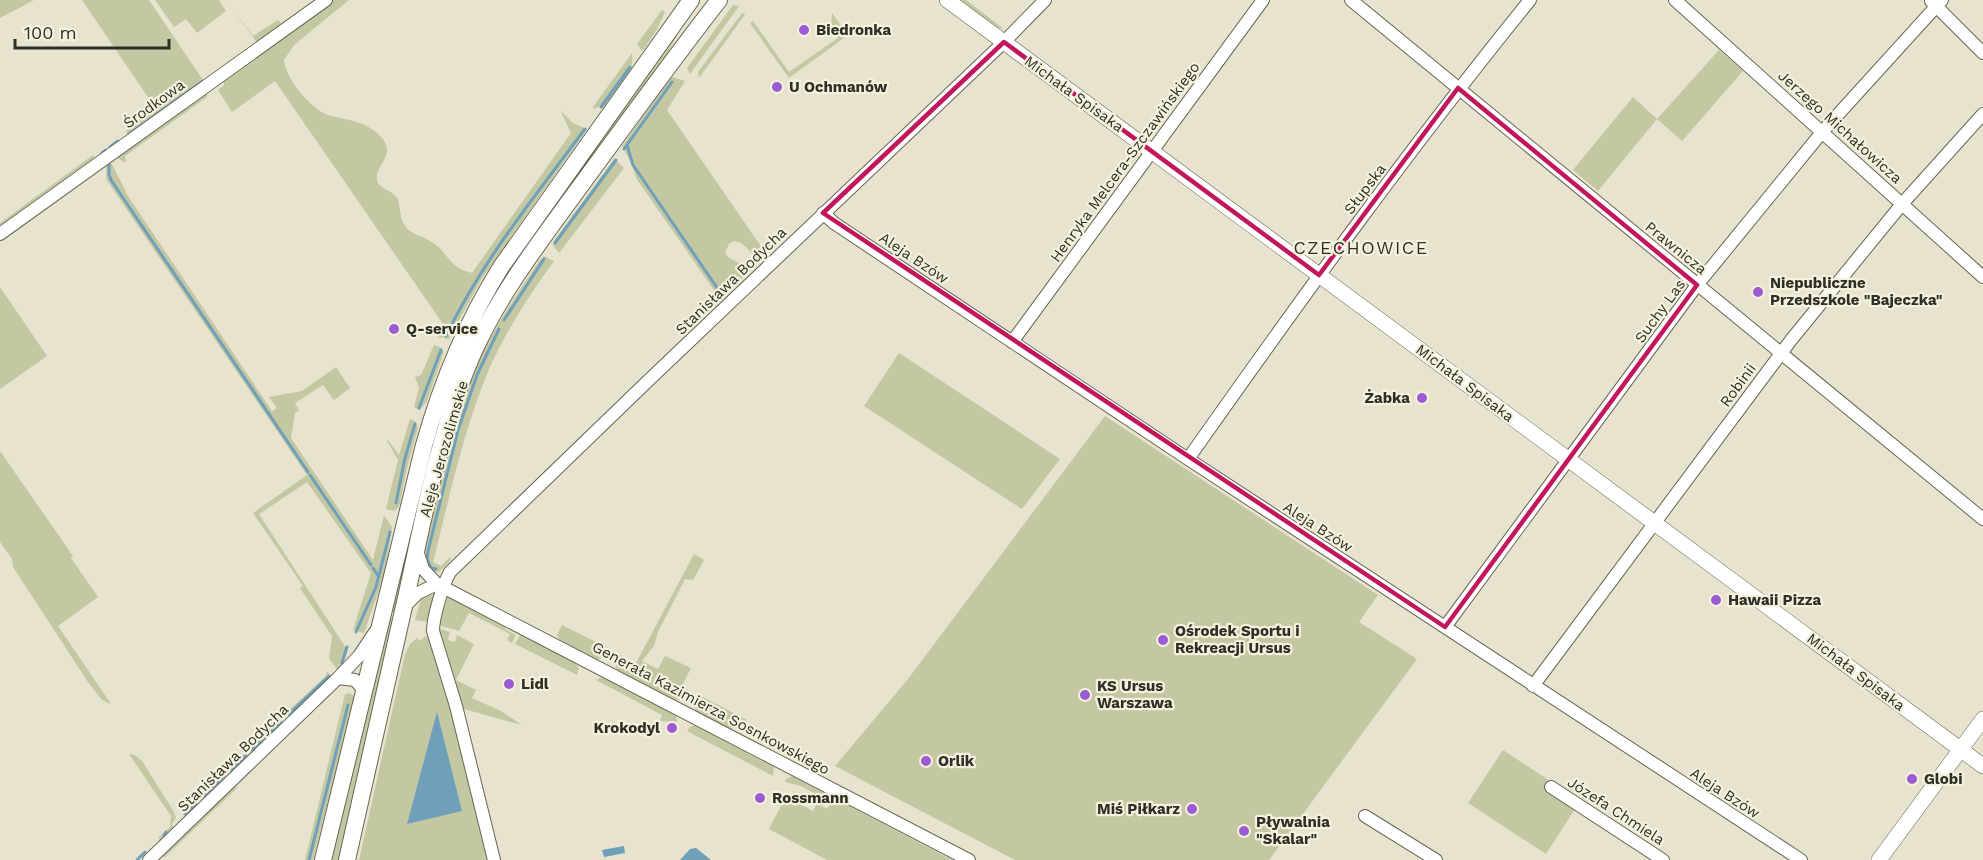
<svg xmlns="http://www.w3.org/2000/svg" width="1983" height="860" viewBox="0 0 1983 860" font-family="'Work Sans',sans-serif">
  <rect width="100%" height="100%" fill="#e7e3ce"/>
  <path fill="#c3c7a2" d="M0,0H34L0,18Z
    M82,0H149L205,83L129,137L126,131L156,109Z
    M155,0H219L226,11L197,33L186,19L174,27Z
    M226,0L253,36L278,20L283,25L258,44Z
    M331,0H349L294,45L284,60C285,78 311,109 328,115C347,120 368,121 382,138C397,156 374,165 377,180C379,189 392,190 397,198C401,206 399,216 404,224C410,235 421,235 430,241C444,249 445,257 456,266C460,270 467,271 472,273L571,133L560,110L573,123L587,129L481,280L449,339L437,337L443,324L275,81L232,112L218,90L224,85V80Z
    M960,0H966L1004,29L997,27Z
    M733,5L739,6L690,74L687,68Z
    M662,10L665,12L656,31L643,50H641L637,44Z
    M742,13L745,14L744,16L699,78L698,72Z
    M832,13L848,35L789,78L750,23L753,21L789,72L838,38L831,27Z
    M678,34L661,65L493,302L396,613L390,611L427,458L454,372L505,272Z
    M1719,50L1743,71L1682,141L1657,119L1598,191L1573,170L1633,97L1657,119Z
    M632,53C636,73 614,93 603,108L600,106L594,109L593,107Z
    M673,77L685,81L667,110L767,255L760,262L746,247L739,242L734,241L729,244L725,253C729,261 742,262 751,270L718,300V296L636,178L632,165L622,146L669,79Z
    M204,90L207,94V97L125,156L126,163L117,158L116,156Z
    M93,155L96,160L0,230V223Z
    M614,159L624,168L559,253L553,245V242Z
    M107,162L112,164L128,196L272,411L277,408L269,397L302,391L336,367L350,388L334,400L323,385L295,403L299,410L295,413L291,438L373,560L384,515L392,527L385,573L364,633L353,630L371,573L307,482L259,514L346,648L343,663L337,669L329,659L332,636L300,588L303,586L253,513L307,475L106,179Z
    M544,256L554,261C530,294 507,329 490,367C464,427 449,499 433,562L441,566L450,557L451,560L439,572L430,571L425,562L426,542C440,484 452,422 476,367C493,329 516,295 539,261Z
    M0,287L47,356L0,389Z
    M434,345L440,347L444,352L427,401L420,410L414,407L419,388L415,377L421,375Z
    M899,353L1060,459L1022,509L864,406Z
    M1105,416L1378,595L1359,622L1417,659L1269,860H1015L835,766L908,679Z
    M410,419L416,422L418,428L407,468L400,503L398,508L394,511L386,509L398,460L387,441V439L399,455Z
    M0,451L73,556L71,558L98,597L58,626L111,704L102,700L88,682L13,567L12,559L0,542Z
    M694,554L704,560L693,580L685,579L658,632L654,646L642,661L658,669L665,656L691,668L682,686L688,690C685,697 682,700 674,700L617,671L615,660L618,654L636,663Z
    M434,594L438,596L430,622L415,620L421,599Z
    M448,597L506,627L505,629L516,635L512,643L507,640L510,634L469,613L459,631L438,625Z
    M388,617L394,619L339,860H332Z
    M562,625L610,649L603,657L597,660L560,640L557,635Z
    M437,628L450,632L448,640L455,642L457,635L474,644L456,680L476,690L472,698L501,711L522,725L464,709L461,705Z
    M520,635L575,663L579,668L577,675L515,644Z
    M429,636L436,650L488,860H359L405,654L410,644L417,638L420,641L424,637Z
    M327,671L330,676L289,715L286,713L326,676Z
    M600,678H605L676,715L677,722L660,721L662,715L596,680Z
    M349,693L355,696L313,860H305L345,694Z
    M697,694L747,720L742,726L731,729L698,713L693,706Z
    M695,725L774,767L773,776L687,731L690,727Z
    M1503,750L1550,781L1545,789L1575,809L1546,854L1468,803Z
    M129,754L135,755L142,761L174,812L176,818L172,824L173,827L160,840L158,838L170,827L171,816Z
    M792,776L952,860H827L769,829L784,800L796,806L798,803L813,811L817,803L827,809L831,803L801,786L785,782L786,779Z
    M234,787H238L164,858L163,853Z"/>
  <path fill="#6fa0b9" d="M437,712L462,811L407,824Z
    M624,846L625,853L604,857L602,850Z
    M696,848L711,860H680L690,849Z"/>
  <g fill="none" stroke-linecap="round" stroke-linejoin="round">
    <path stroke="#6fa0b9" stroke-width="3" d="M601,107L630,67
      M129,134L203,81
      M627,145L633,165L722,295
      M110,147L118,141
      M624,149L672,82
      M102,153L106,150
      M109,165V174L111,180L308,472
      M555,243L616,160
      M504,320L544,259
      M446,336C482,261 535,196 585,129
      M419,408L441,350
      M310,475L371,565
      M396,503L405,458L415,424
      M373,568L379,577
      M436,569L431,568L427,559L428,551L458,430L477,375L499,329
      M356,632L376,587L390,532
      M342,663L347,647
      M289,714L329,676
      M265,737L281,722
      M252,750L263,739
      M231,770L246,755
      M213,787L224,776
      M204,796L210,790
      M185,814L196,804
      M164,835L166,832
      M137,860L145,852
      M309,860L348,705"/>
    <g stroke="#686552" stroke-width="14">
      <path id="minor" d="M1351,0L1983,519
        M1675,0L1983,277
        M1931,1L1983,53
        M823,213L834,223L1188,459L1801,860
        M0,234L326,0
        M1012,342L1263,0
        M1188,459C1298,303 1410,148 1530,0
        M417,550L423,569L437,584L969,860
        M404,607L418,593L437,584
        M1445,627L1697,285L1823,131L1942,0
        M338,678L355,680L365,692
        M1533,686L1791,340L1902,204L1983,114
        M1551,787L1663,860
        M1365,816L1436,860
        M149,860L338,678L359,656L375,632
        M494,860L456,706L433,631C433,617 443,584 450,572L652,377L1004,42L1045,0"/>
    </g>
    <g stroke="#686552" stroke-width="16">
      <path id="tertiary" d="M947,0L1983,766
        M1879,860L1983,719"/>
    </g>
    <g stroke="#686552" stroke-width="18">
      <path id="secondary" d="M323,860L424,445C442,381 466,323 501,267L691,0
        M347,860C367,771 387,682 407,593C425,512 440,426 475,349C501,292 539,243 576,192C623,128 670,63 719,0"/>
    </g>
    <use href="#minor" stroke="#fff" stroke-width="12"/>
    <use href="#tertiary" stroke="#fff" stroke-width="15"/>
    <use href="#secondary" stroke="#fff" stroke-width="16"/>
  </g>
  <path fill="none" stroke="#c2185b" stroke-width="4.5" stroke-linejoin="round" d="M1004,42L1319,275L1458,88L1697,285L1445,627L823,213Z"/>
  <g fill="#9b5cd3" stroke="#f4f1dc" stroke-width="2">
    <circle cx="804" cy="30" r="6"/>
    <circle cx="777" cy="87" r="6"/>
    <circle cx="1758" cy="292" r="6"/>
    <circle cx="394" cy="329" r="6"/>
    <circle cx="1422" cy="398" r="6"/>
    <circle cx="1716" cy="600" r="6"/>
    <circle cx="1163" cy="640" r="6"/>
    <circle cx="509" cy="684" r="6"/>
    <circle cx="1085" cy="695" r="6"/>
    <circle cx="672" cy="728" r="6"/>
    <circle cx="926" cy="761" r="6"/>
    <circle cx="1912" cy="779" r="6"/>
    <circle cx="760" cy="798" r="6"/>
    <circle cx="1192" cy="809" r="6"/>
    <circle cx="1244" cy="831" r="6"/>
  </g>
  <g text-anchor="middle" stroke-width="4.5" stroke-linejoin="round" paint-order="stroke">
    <g font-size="15" font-weight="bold" fill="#302f27" stroke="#f4f1dc" text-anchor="start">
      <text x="816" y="35">Biedronka</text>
      <text x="789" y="92">U Ochmanów</text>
      <text x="1770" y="288">Niepubliczne<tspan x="1770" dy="17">Przedszkole "Bajeczka"</tspan></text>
      <text x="406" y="334">Q-service</text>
      <text x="1410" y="403" text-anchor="end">Żabka</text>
      <text x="1728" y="605">Hawaii Pizza</text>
      <text x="1175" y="636">Ośrodek Sportu i<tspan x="1175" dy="17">Rekreacji Ursus</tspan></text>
      <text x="521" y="689">Lidl</text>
      <text x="1097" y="691">KS Ursus<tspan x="1097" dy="17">Warszawa</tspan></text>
      <text x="660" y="733" text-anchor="end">Krokodyl</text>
      <text x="938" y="766">Orlik</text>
      <text x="1924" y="784">Globi</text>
      <text x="772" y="803">Rossmann</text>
      <text x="1180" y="814" text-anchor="end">Miś Piłkarz</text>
      <text x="1256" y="827">Pływalnia<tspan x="1256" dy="17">"Skalar"</tspan></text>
    </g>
    <g font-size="15" fill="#302f27" stroke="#f4f1dc">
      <text transform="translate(1074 94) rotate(36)" y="5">Michała Spisaka</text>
      <text transform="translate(154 104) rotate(-36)" y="5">Środkowa</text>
      <text transform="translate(1840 127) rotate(42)" y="5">Jerzego Michałowicza</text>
      <text transform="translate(1125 162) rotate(-54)" y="5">Henryka Melcera-Szczawińskiego</text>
      <text transform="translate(1365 189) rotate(-53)" y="5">Słupska</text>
      <text transform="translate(1676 248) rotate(39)" y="5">Prawnicza</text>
      <text transform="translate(914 258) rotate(34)" y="5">Aleja Bzów</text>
      <text transform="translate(731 281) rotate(-44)" y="5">Stanisława Bodycha</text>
      <text transform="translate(1660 311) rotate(-54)" y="5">Suchy Las</text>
      <text transform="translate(1465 383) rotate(37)" y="5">Michała Spisaka</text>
      <text transform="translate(1738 385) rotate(-54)" y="5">Robinii</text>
      <text transform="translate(444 449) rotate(-74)" y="5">Aleje Jerozolimskie</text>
      <text transform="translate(1318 527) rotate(33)" y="5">Aleja Bzów</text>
      <text transform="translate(1856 672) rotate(37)" y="5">Michała Spisaka</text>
      <text transform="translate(711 708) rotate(28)" y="5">Generała Kazimierza Sosnkowskiego</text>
      <text transform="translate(233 758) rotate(-44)" y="5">Stanisława Bodycha</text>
      <text transform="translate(1725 793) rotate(33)" y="5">Aleja Bzów</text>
      <text transform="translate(1616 811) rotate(33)" y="5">Józefa Chmiela</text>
    </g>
    <g font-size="18" letter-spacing="1.5" fill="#302f27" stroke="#f4f1dc">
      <text x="1361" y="254">CZECHOWICE</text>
    </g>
  </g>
  <path d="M15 39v9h154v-9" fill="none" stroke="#302f27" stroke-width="3"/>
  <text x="24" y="39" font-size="18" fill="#302f27" stroke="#f4f1dc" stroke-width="4.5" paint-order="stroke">100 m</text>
</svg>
